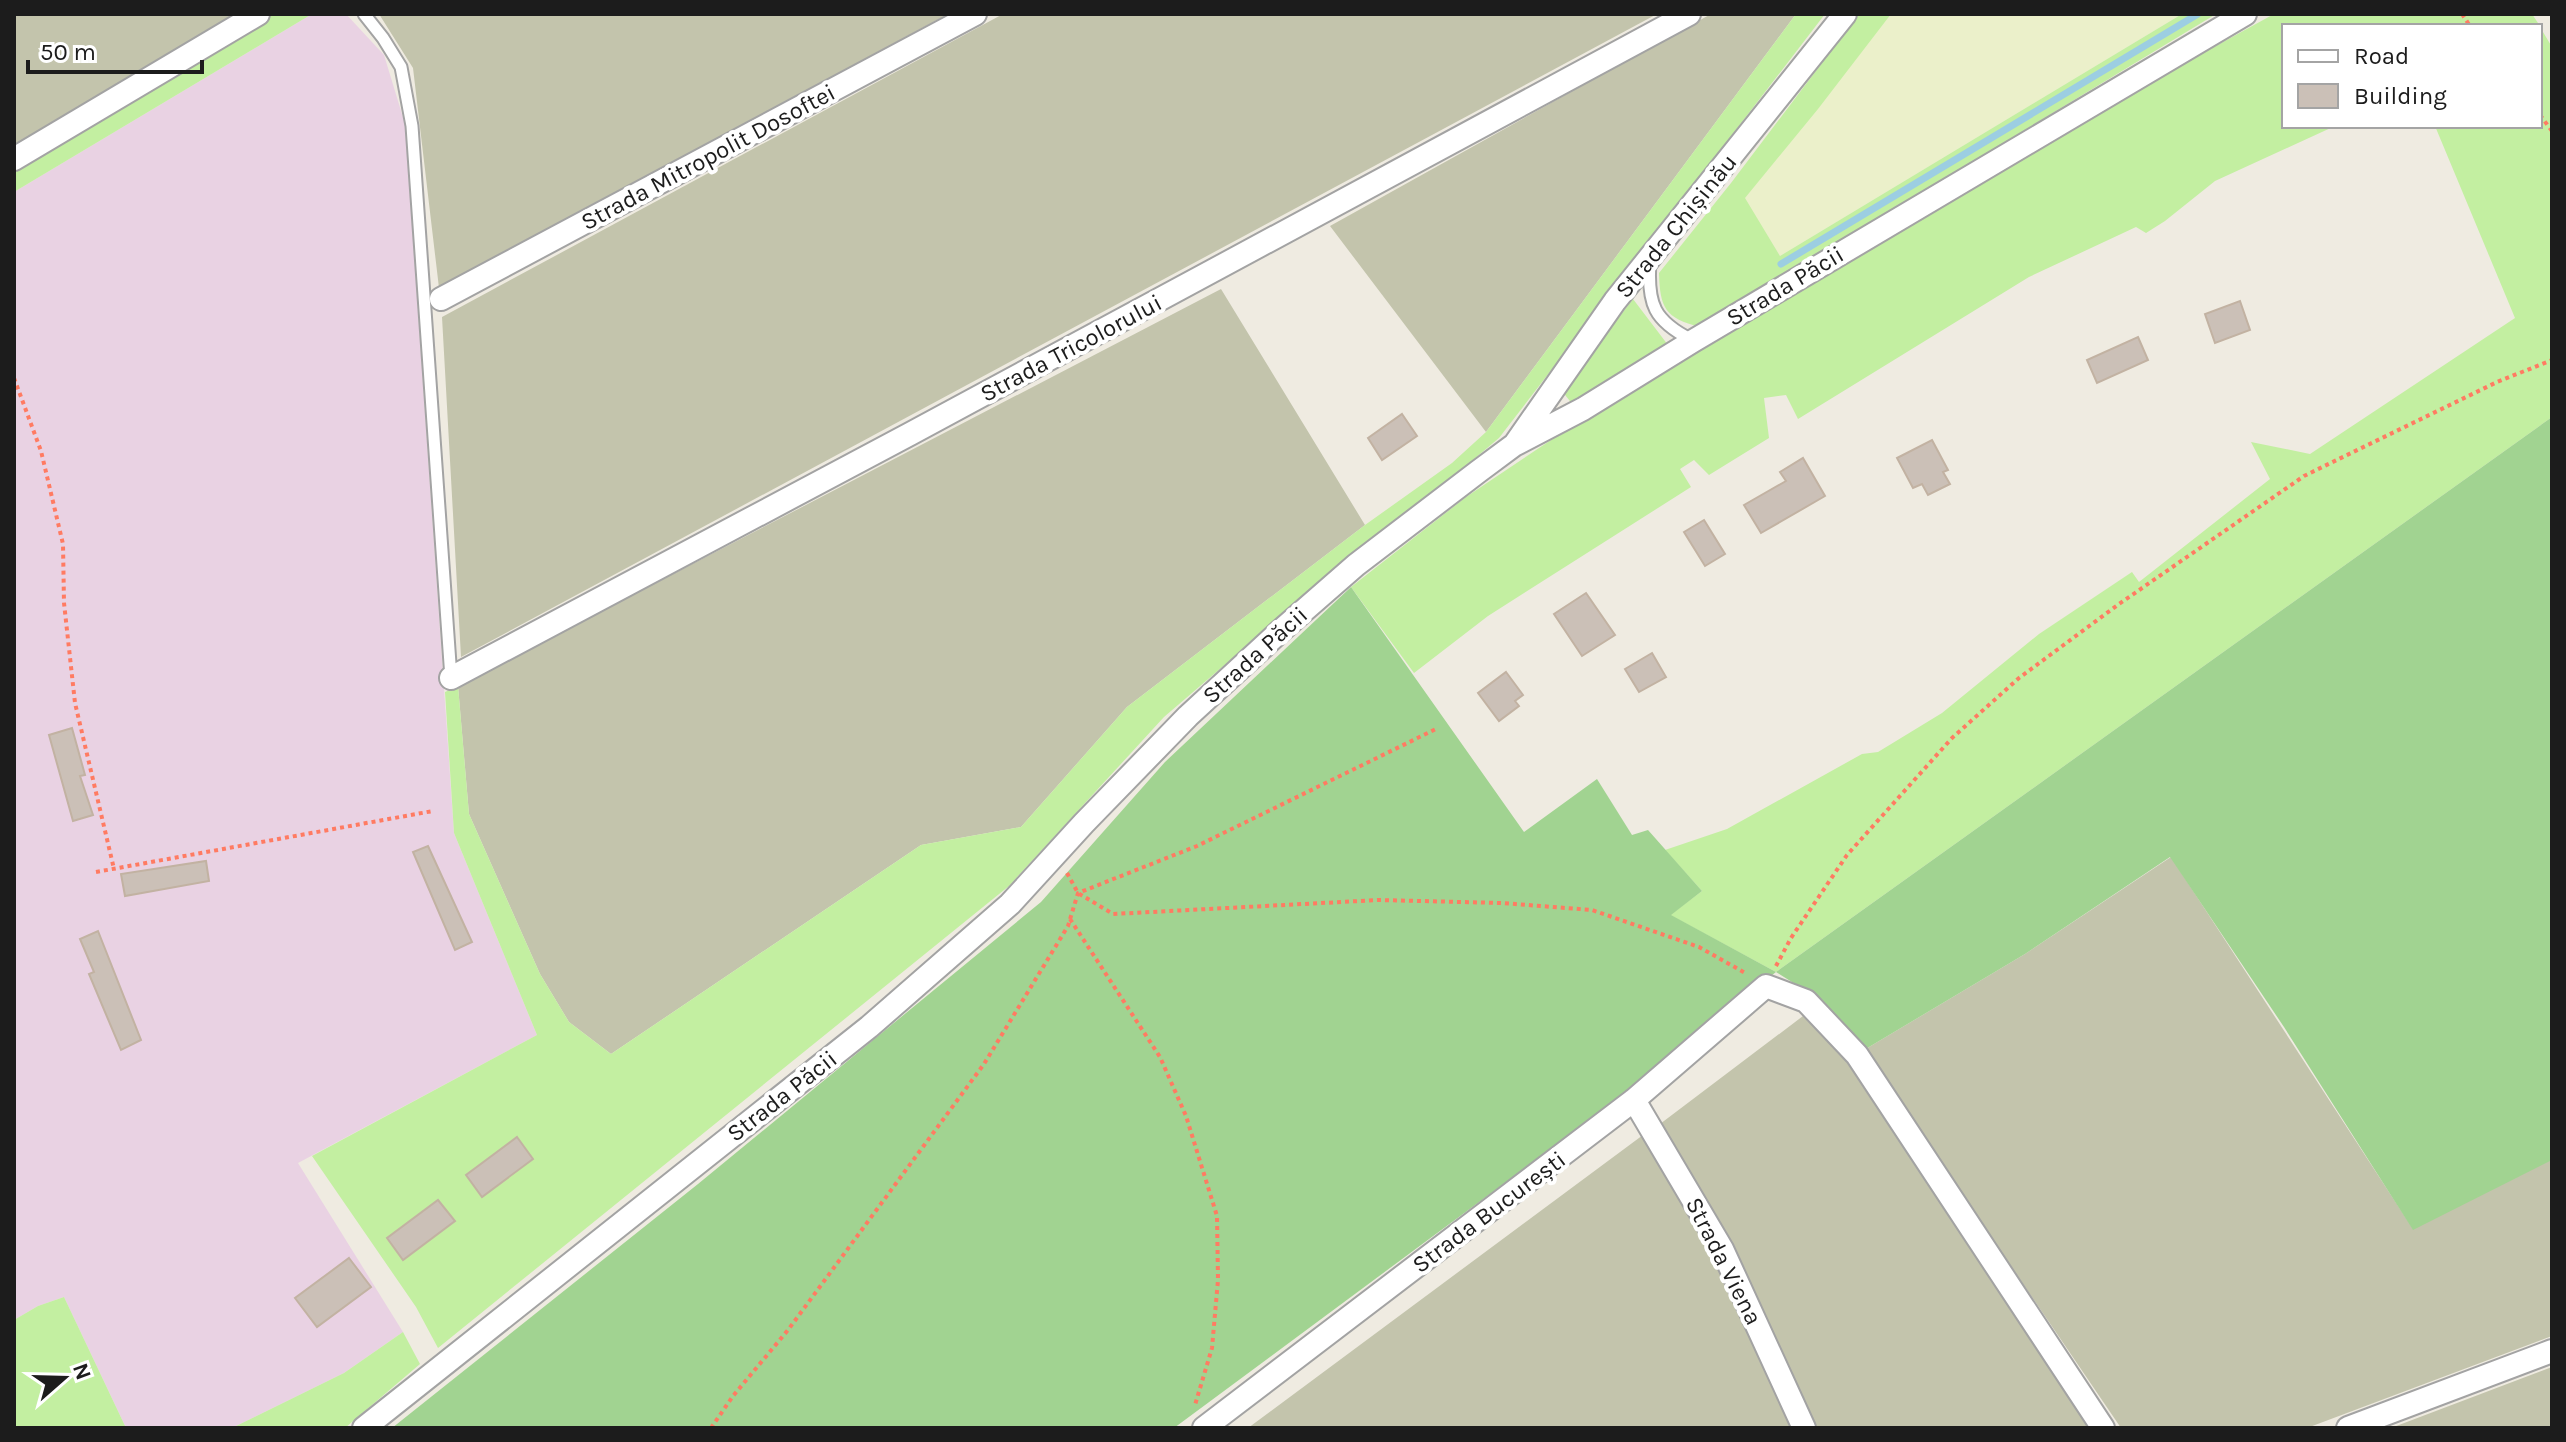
<svg xmlns="http://www.w3.org/2000/svg" width="2566" height="1442" viewBox="0 0 2566 1442" font-family="Karla,sans-serif">
  <rect width="100%" height="100%" fill="#efebe1"/>
  <path fill="#e9d2e3" d="M312,14H346L384,55L405,124L454,833L537,1035L298,1163L403,1332L344,1373L232,1428H126L64,1297L38,1306L14,1320V192Z"/>
  <path fill="#c3c4ac" d="M14,14H241L14,148Z
    M379,14H948L439,288L413,68Z
    M1003,14H1657L461,657L442,317Z
    M1711,14H1796L1486,432L1330,226Z
    M1221,289L1365,525L1127,707L1021,827L921,845L611,1054L569,1022L540,974L469,814L458,686Z
    M2171,857L2413,1229L2552,1159V1336L2307,1428H2121L1864,1050L2025,954Z
    M1803,1016L1846,1061L2089,1428H1813L1660,1124Z
    M1643,1135L1716,1256L1793,1428H1248Z
    M2552,1367V1428H2391Z"/>
  <path fill="#ebf0ca" d="M1890,14H2182L1780,256L1744,198Z"/>
  <path fill="#c3efa1" d="M273,14H312L14,192V168Z
    M1796,14H1825L1499,438L1423,502L1340,566L1164,717L1009,886L438,1348L416,1307L312,1156L537,1035L454,833L445,692L458,686L469,814L540,974L569,1022L611,1054L921,845L1021,827L1127,707L1365,525L1452,463L1486,432Z
    M1859,14H1891L1818,109L1745,198L1780,256L2182,14H2216L1700,327C1665,318 1660,308 1659,273L1731,183Z
    M2274,14H2532L2540,26H2284V126H2335L2215,181L2165,221L2146,233L2136,227L2029,277L1798,419L1786,395L1764,398L1769,438L1709,475L1694,460L1680,469L1691,487L1488,616L1414,673L1351,587L1466,497L1551,440L2092,114Z
    M2540,27L2552,47V417L1776,972L1670,915L1702,891L1665,850L1727,829L1862,754L1878,752L1942,713L2039,634L2132,572L2139,582L2270,479L2251,442L2310,454L2515,318L2435,126H2540Z
    M1633,299L1668,345L1573,405L1562,391Z
    M64,1297L126,1428H14V1320L38,1306Z
    M403,1332L420,1364L345,1428H232L344,1373Z"/>
  <path fill="#a1d391" d="M2552,417V1160L2413,1230L2284,1027L2170,857L2025,954L1864,1050L1819,999L1776,972L1583,1125L1174,1428H392L698,1184L1041,902L1165,762L1351,587L1524,832L1597,779L1632,835L1648,830L1702,891L1671,915L1776,972Z"/>
  <g fill="none" stroke-linecap="round" stroke-linejoin="round">
    <path stroke="#9ccee2" stroke-width="7" d="M1781,264L2198,14"/>
  </g>
  <path fill="#cbc0b7" stroke="#c2b2a2" stroke-width="2" d="M2240,301L2250,330L2215,343L2205,314Z
    M2138,337L2148,360L2097,383L2087,360Z
    M1402,414L1417,436L1382,460L1368,438Z
    M1932,440L1948,470L1943,472L1950,484L1928,495L1922,484L1913,488L1897,458Z
    M1803,458L1825,496L1761,533L1744,505L1786,481L1780,472Z
    M1704,520L1725,554L1705,566L1684,532Z
    M1586,593L1615,635L1582,656L1554,614Z
    M1652,653L1666,677L1639,692L1625,669Z
    M1506,672L1523,695L1515,701L1519,706L1499,721L1478,693Z
    M72,728L85,775L80,776L93,815L73,821L49,735Z
    M428,846L472,942L455,950L413,852Z
    M206,861L209,881L125,896L121,874Z
    M98,931L141,1040L121,1050L89,974L94,972L80,939Z
    M517,1137L533,1159L482,1197L466,1175Z
    M438,1200L455,1221L403,1260L387,1238Z
    M349,1258L371,1287L317,1327L295,1298Z"/>
  <g fill="none" stroke-linecap="round" stroke-linejoin="round">
    <g stroke="#a3a3a3" stroke-width="15">
      <path id="lane" d="M364,14L383,38L401,67L412,126L451,678
        M1650,262C1647,304 1654,321 1692,340"/>
    </g>
    <g stroke="#a3a3a3" stroke-width="26">
      <path id="street" d="M14,159L258,14
        M441,299L975,14
        M1515,444L1615,301L1845,14
        M451,678L910,434L1689,14
        M1634,1100L1722,1249L1804,1428
        M364,1428L869,1027L1010,904L1084,823L1188,716L1277,634L1356,565L1479,471L1514,445L1583,409L1693,341L2245,14
        M1204,1428L1634,1100L1766,986L1806,1001L1857,1055L2103,1428
        M2348,1428L2552,1351"/>
    </g>
    <path stroke="#ff7b62" stroke-width="4" stroke-dasharray="4 4" stroke-linecap="butt" d="M2462,14L2470,26
      M2540,115L2552,131
      M14,378L41,451L63,544L64,603L75,703L114,869
      M96,872L433,811
      M1067,873L1078,893L1113,914L1379,900L1502,903L1592,910L1699,947L1747,974
      M1070,919L1160,1057L1186,1116L1217,1216L1218,1280L1212,1348L1195,1405
      M1776,966L1791,938L1847,855L1952,738L2019,678L2119,604L2304,476L2497,382L2552,360
      M711,1428L733,1396L788,1330L984,1064L1068,926L1078,893L1197,846L1438,728"/>
    <use href="#lane" stroke="#fff" stroke-width="11"/>
    <use href="#street" stroke="#fff" stroke-width="22"/>
  </g>
  <g text-anchor="middle" stroke-width="8" stroke-linejoin="round" paint-order="stroke">
    <g font-size="24" fill="#1c1c1c" stroke="#fff">
      <text transform="translate(708 157) rotate(-28)" y="8">Strada Mitropolit Dosoftei</text>
      <text transform="translate(1676 226) rotate(-51)" y="8">Strada Chișinău</text>
      <text transform="translate(1785 286) rotate(-31)" y="8">Strada Păcii</text>
      <text transform="translate(1071 348) rotate(-28)" y="8">Strada Tricolorului</text>
      <text transform="translate(1255 655) rotate(-42)" y="8">Strada Păcii</text>
      <text transform="translate(782 1096) rotate(-38)" y="8">Strada Păcii</text>
      <text transform="translate(1489 1212) rotate(-37)" y="8">Strada București</text>
      <text transform="translate(1724 1261) rotate(63)" y="8">Strada Viena</text>
    </g>
  </g>
  <rect width="2566" height="1442" fill="none" stroke="#1c1c1c" stroke-width="32"/>
  <rect x="2282" y="24" width="260" height="104" fill="#ffffff" stroke="#a4a4a4" stroke-width="2"/>
  <rect x="2298" y="50" width="40" height="12" fill="#ffffff" stroke="#a4a4a4" stroke-width="2"/>
  <text x="2354" y="64" font-size="24" fill="#1c1c1c">Road</text>
  <rect x="2298" y="84" width="40" height="24" fill="#cbc0b7" stroke="#a4a4a4" stroke-width="2"/>
  <text x="2354" y="104" font-size="24" fill="#1c1c1c">Building</text>
  <g transform="translate(64 1378) rotate(70)" stroke="#ffffff" stroke-width="6" paint-order="stroke">
  <path d="M0-6L14 30L0 20L-14 30Z" fill="#1c1c1c"/>
  <text y="-12" font-size="22" font-weight="bold" text-anchor="middle" fill="#1c1c1c">N</text>
  </g>
  <path d="M28 60v12h174v-12" fill="none" stroke="#1c1c1c" stroke-width="4"/>
  <text x="40" y="60" font-size="24" fill="#1c1c1c" stroke="#ffffff" stroke-width="6" paint-order="stroke">50 m</text>
</svg>
